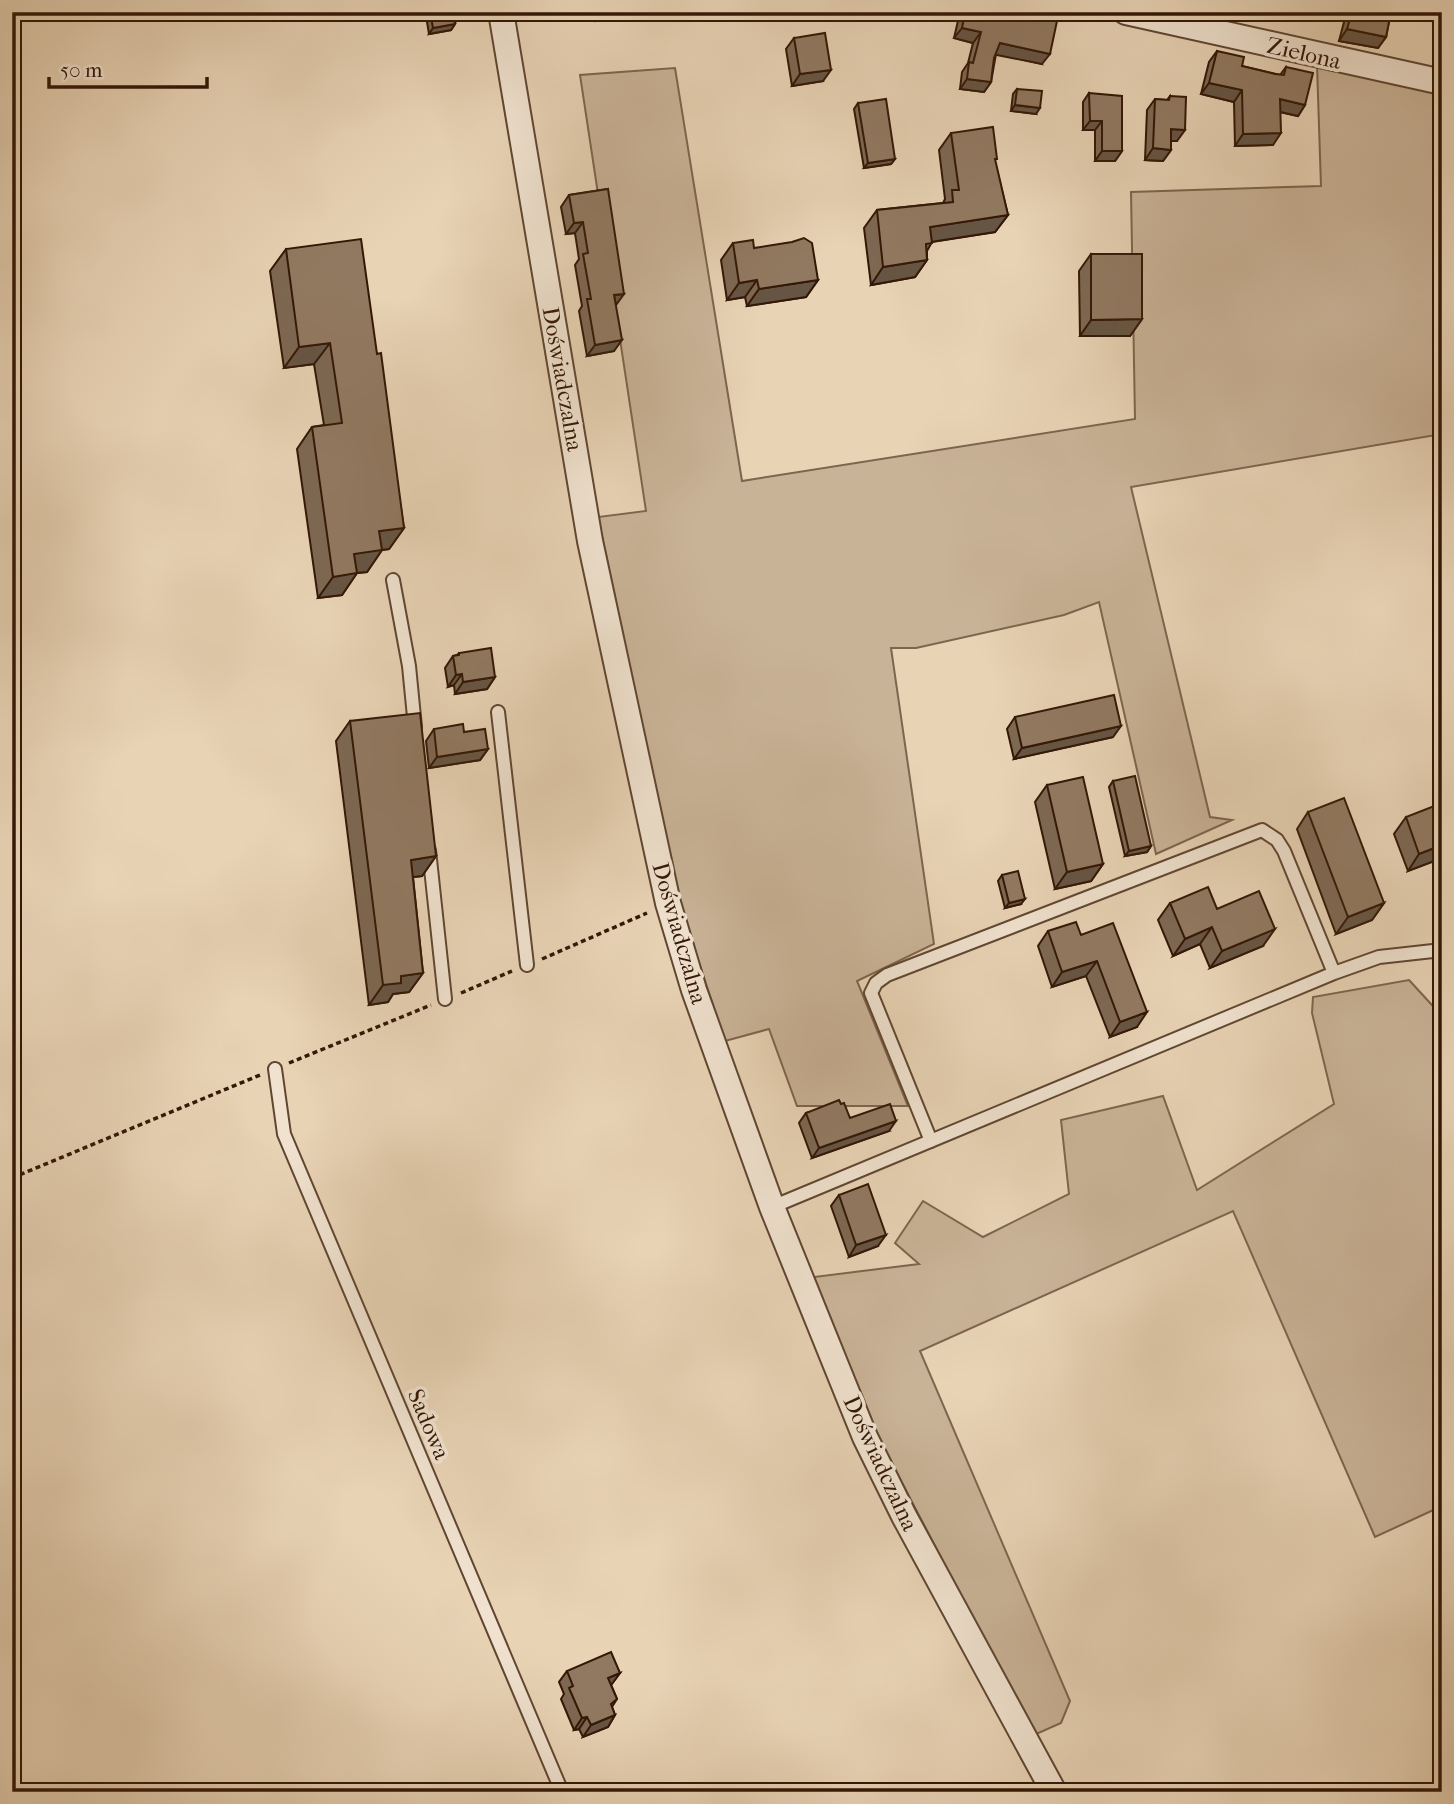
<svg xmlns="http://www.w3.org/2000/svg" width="1454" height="1804" viewBox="0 0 1454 1804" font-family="'IM FELL French Canon',serif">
  <rect width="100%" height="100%" fill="#e8d3b5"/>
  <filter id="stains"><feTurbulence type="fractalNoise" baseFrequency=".00286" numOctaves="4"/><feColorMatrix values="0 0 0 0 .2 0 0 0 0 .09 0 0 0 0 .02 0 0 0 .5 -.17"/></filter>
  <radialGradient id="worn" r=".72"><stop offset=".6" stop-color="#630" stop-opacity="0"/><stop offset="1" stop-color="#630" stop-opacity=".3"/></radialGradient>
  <path fill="#c9b397" stroke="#7e654e" stroke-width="2" d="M1317,65L1442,92V434L1131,487L1210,817L1232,820L1156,854L1099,602L1064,615L916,648H891L934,944L857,981L908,1106H797L769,1029L725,1041L681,909L598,517L646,511L580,75L675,68L742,481L1135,419L1131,192L1321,186Z
    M1409,980L1442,1016V1506L1375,1537L1233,1211L920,1351L1070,1701L1061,1723L1034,1735L878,1437L814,1277L919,1264L895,1243L923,1201L983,1237L1069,1194L1061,1120L1163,1096L1197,1190L1334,1104L1312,1013L1313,997Z"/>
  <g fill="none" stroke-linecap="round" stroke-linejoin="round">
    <g stroke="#604632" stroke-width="16">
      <path id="lane" d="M393,580L409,666L415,727
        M498,712L527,965
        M429,850L445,999
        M275,1069L284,1134L562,1792
        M931,1141L871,993L876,983L887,975L1262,830L1277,840L1284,851L1334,973
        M772,1207L1334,973L1379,957L1442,950"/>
    </g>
    <g stroke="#604632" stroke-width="28">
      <path id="street" d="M501,12L590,541L668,903L694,990L772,1207L865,1437L904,1516L1054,1792
        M1126,12L1442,82"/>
    </g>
    <path stroke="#331706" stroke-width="3.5" stroke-dasharray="5 3.5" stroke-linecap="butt" d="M542,959L647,913
      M461,993L512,971
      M289,1063L431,1005
      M12,1178L260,1075"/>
    <use href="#lane" stroke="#f0e2cf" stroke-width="12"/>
    <use href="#street" stroke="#f0e2cf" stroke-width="24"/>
  </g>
  <path fill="#7d6853" stroke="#331706" stroke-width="2" d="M428,12H454L455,24L451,30L429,34L426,16Z
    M596,12H652L651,14L597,21Z
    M960,12H1020L1042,64L996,54L991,82L984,92L960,89L962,72L968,63L973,43L954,38Z
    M1351,12H1391L1386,37L1378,48L1339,41L1344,22Z
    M1442,21V53L1437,52L1440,23Z
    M794,38L823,81L792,86L786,49Z
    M1217,51L1242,66L1280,75L1286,67L1305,105L1298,116L1280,112L1273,145L1235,146L1234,102L1201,94L1209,62Z
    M1017,89L1036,114L1011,111L1013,94Z
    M1089,93L1122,151L1115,161H1095V130H1083V102Z
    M1170,96L1177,141H1171V150L1163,161L1145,160L1147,110L1155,99L1167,100Z
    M858,103L895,159L891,164L864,168L854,109Z
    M951,133L995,162L1008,215L995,232L932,242L927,251V260L915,277L871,285L864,228L877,210L943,203L945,199L939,150Z
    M608,189L616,305L614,351L587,356L579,311L582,306L575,265L579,259L575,233L566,234L561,207L569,195Z
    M733,243L754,248L818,280L806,297L747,306L745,297L727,300L721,260Z
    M286,249L377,354L404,528L389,549L382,550L367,572L357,573L342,595L318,598L297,449L312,427L324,425L314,364L284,368L270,271Z
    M1091,254L1142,319L1130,336H1080L1079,271Z
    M459,653L495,677L487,689L455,694L454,685L448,687L445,668L453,656L457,655Z
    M1015,717L1113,737L1014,759L1007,729Z
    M350,721L436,856L422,876L413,877L423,973L409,992L393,994L388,1002L369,1005L336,741Z
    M434,729L464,732L488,749L480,760L429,768L426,741Z
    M1113,781L1151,846L1147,852L1125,856L1109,787Z
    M1047,785L1103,864L1091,881L1055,889L1035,802Z
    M1308,812L1384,903L1372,920L1336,934L1297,829Z
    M1406,817L1442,858L1408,871L1394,834Z
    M1002,875L1021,904L1005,908L998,881Z
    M1170,903L1217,909L1263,946L1210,968L1200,944L1173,956L1158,920Z
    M1048,931L1081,935L1137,1027L1110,1037L1086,976L1052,987L1038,946Z
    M841,1104L850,1118L889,1131L812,1158L799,1123L806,1113Z
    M839,1195L878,1246L849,1257L831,1206Z
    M567,1671L620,1673L611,1685L617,1699L612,1707L615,1715L608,1727L583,1737L579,1729L574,1730L561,1699L564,1694L559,1682Z"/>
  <path fill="#654" stroke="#331706" stroke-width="2" d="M604,12H652L651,14L597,21Z
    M455,24L451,30L429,34L433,28Z
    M962,28L981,32L973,43L954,38Z
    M1347,29L1386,37L1378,48L1339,41Z
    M1000,43L1050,54L1042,64L992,54Z
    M1442,45V53L1437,52Z
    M831,70L823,81L792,86L800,74Z
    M967,79L991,82L984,92L960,89Z
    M1209,83L1242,90L1234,102L1201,94Z
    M1280,99L1305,105L1298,116L1272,110Z
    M1015,105L1040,108L1036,114L1011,111Z
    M1090,121H1102L1095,130H1083Z
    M1171,129L1185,130L1177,141H1163Z
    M1281,133L1273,145L1235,146L1243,134Z
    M1153,148L1171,150L1163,161L1145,160Z
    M1102,151H1122L1115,161H1095Z
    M895,159L891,164L864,168L868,163Z
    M1008,215L995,232L918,244L930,227Z
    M583,222L575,233L566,234L574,223Z
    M927,260L915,277L871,285L883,267Z
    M757,280L745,297L727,300L739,283Z
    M818,280L806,297L747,306L759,289Z
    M624,294L616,305L614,295Z
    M1142,319L1130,336H1080L1091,320Z
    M622,340L614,351L587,356L595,345Z
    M330,343L314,364L284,368L299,347Z
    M404,528L389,549L382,550L367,572L357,573L342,595L318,598L333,577L354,554L379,531Z
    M462,674L454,685L448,687L456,675Z
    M495,677L487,689L455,694L463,682Z
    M1121,726L1113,737L1014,759L1022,748Z
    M488,749L480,760L429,768L437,757Z
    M1442,845V858L1408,871L1419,854Z
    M1151,846L1147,852L1125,856L1129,851Z
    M436,856L422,876L397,879L411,860Z
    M1103,864L1091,881L1055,889L1067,872Z
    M1025,899L1021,904L1005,908L1009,903Z
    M1384,903L1372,920L1336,934L1348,917Z
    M1212,927L1200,944L1173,956L1185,939Z
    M1275,929L1263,946L1210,968L1222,951Z
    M1097,961L1086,976L1052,987L1062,972Z
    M423,973L409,992L393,994L388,1002L369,1005L383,985L401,976Z
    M1147,1012L1137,1027L1110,1037L1120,1022Z
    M896,1121L889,1131L812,1158L819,1148Z
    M886,1235L878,1246L849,1257L856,1245Z
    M620,1673L612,1684L600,1690L608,1678Z
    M615,1715L608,1727L583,1737L591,1725Z
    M587,1717L579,1729L574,1730L582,1718Z"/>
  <path fill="#917961" stroke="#331706" stroke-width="2" d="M430,12H454L455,24L433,28Z
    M965,12H1020L1057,21L1050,54L1000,43L994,58L991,82L967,79L969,62L973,63L981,32L962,28Z
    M1352,12H1391L1386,37L1347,29Z
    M825,33L831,70L800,74L794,38Z
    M1217,51L1244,57L1242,66L1275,74L1284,75L1286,67L1313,73L1305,105L1280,99L1281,133L1243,134L1242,90L1209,83Z
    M1017,89L1042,91L1040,108L1015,105Z
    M1089,93L1122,96V151H1102V121H1090Z
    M1170,96L1186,97L1185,130L1171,129V150L1153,148L1155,99L1169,100Z
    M886,99L895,159L868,163L858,103Z
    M993,127L997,159H995L1008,215L930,227L932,243L926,244L927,260L883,267L877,210L953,202L952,190H959L951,133Z
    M608,189L624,294L614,295L622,340L595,345L587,299H591L583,254L588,253L583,222L574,223L569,195Z
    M804,238L812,243L818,280L759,289L757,280L739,283L733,243L753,240L754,248L792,242Z
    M361,239L377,354L381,353L404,528L379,531L382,550L354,554L357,573L333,577L312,427L342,423L330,343L299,347L286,249Z
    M1091,254H1142V319L1091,320Z
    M491,648L495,677L463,682L462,674L456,675L453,656L459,655V653Z
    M1114,695L1121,726L1022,748L1015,717Z
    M420,713L436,856L411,860L423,973L401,976V983L383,985L350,721Z
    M463,724L464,732L485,729L488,749L437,757L434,729Z
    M1135,776L1151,846L1129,851L1113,781Z
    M1083,777L1103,864L1067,872L1047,785Z
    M1344,798L1384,903L1348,917L1308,812Z
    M1442,803V845L1419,854L1406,817Z
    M1018,871L1025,899L1009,903L1002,875Z
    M1208,887L1217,909L1259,891L1275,929L1222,951L1212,927L1185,939L1170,903Z
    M1076,922L1081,935L1113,923L1147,1012L1120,1022L1097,961L1062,972L1048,931Z
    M839,1100L841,1104L844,1103L850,1118L890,1104L896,1121L819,1148L806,1113Z
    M868,1184L886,1235L856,1245L839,1195Z
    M611,1652L620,1673L608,1678L617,1699L611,1704L615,1715L591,1725L587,1717L582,1718L569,1688L573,1686L567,1671Z"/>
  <g text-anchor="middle" stroke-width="7" stroke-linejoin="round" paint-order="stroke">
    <g font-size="23" fill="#331706" stroke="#f0e2cf">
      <text transform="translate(1304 53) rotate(13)" y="8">Zielona</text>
      <text transform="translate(563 379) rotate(80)" y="8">Doświadczalna</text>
      <text transform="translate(680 933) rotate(74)" y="8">Doświadczalna</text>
      <text transform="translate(429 1424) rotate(67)" y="8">Sadowa</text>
      <text transform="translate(881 1463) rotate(65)" y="8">Doświadczalna</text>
    </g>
  </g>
  <rect width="1454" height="1804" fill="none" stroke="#e8d3b5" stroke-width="42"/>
  <rect x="14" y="14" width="1426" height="1776" fill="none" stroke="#331706" stroke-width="3.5"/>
  <rect x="21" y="21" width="1412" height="1762" fill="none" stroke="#331706" stroke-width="2"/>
  <path d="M49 77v10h158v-10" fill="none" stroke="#331706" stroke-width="3.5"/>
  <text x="60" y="77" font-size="21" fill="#331706" stroke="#f0e2cf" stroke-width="5" paint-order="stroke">50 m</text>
  <rect width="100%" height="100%" filter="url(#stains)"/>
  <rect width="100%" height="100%" fill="url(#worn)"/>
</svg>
